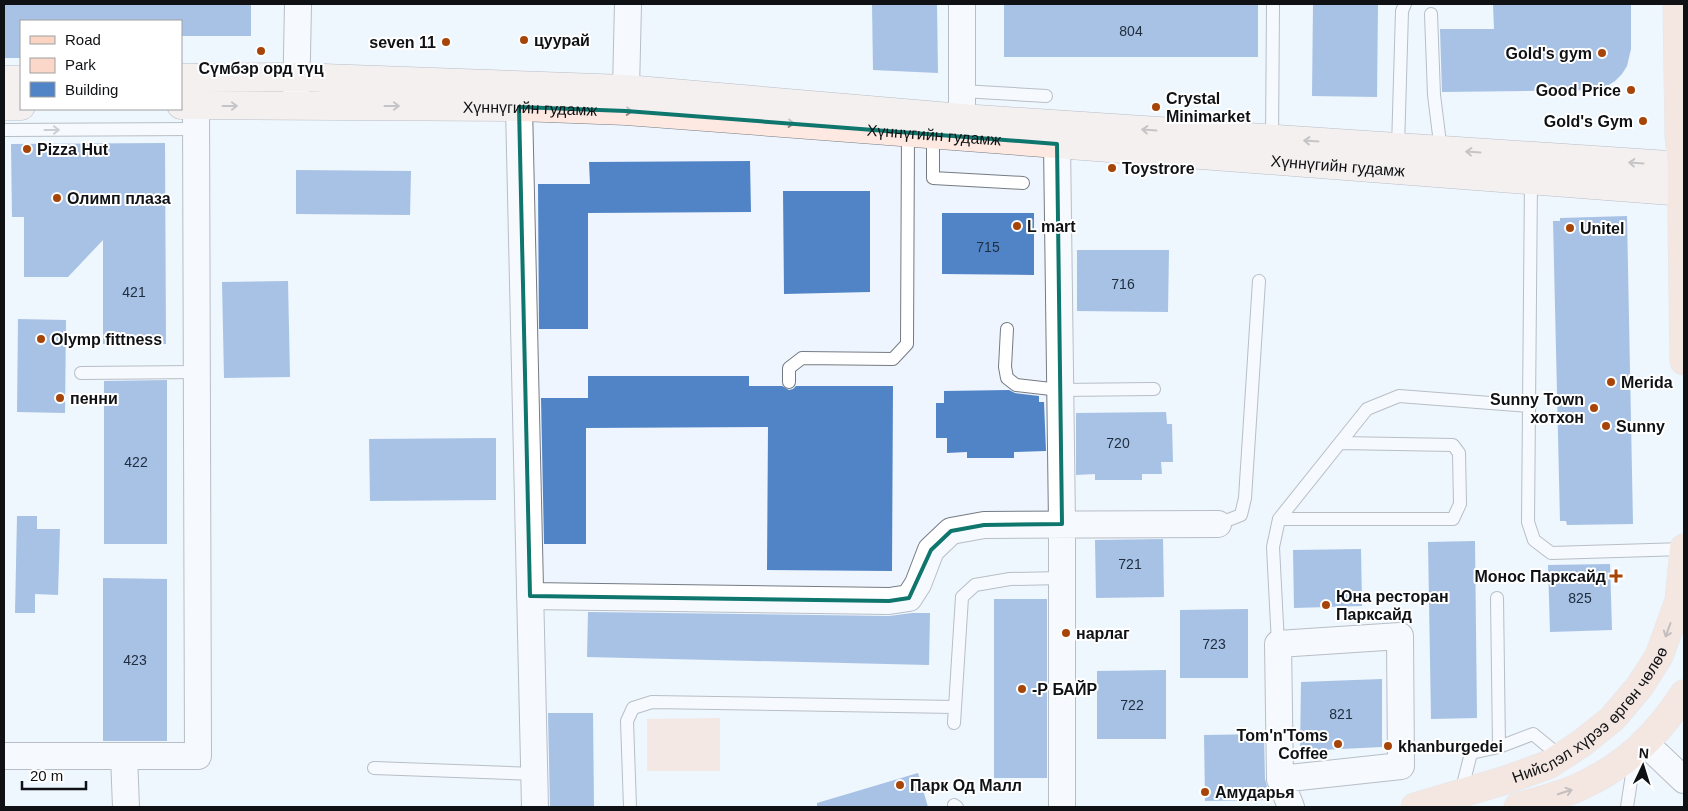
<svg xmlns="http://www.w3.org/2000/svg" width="1688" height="811" viewBox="0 0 1688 811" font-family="Helvetica,sans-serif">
  <rect width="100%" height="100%" fill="#eef5fe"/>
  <path fill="#fad7c8" d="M720,718V771H647V719Z"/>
  <path fill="#5184c6" d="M4,4H251V36H181V21H21V58H4Z
    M872,4H937L938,73L873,70Z
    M1004,4H1258V57H1004Z
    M1313,4H1378L1377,97L1312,96Z
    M1493,4H1631V49L1627,66L1622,74L1615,81L1607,86L1597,90L1442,92L1440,29H1494Z
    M165,143L166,344H103V240L68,277H24V217H12L11,144Z
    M750,161L751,212L588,213V329H539L538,184H590L589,162Z
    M296,170L411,171L410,215L296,214Z
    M783,191H870V292L784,294Z
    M942,213H1034V275L942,274Z
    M1627,216L1633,524L1567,525L1566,521H1560L1553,221H1560V218Z
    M1077,250H1169L1168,312L1077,311Z
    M288,281L290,377L224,378L222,282Z
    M18,319L66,320L65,413L17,412Z
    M588,376H749V386H782L789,390L793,389L796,386H893L892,571L767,570L768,427L586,428V544H544L541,398H588Z
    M167,380V544H104V381Z
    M1009,390L1015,393L1039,396V402H1044L1046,451L1014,452V458H967V452L947,453V438H936V403H944V391Z
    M1166,412L1167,424H1172L1173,462H1161L1162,474H1142V480H1095V474L1076,475V413Z
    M496,438V500L370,501L369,439Z
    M17,516H37V529H60L58,595L35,594V613H15Z
    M1163,539L1164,597L1096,598L1095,540Z
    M1475,541L1477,718L1431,719L1428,542Z
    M1361,549L1362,606L1294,608L1293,550Z
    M1610,564L1612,630L1550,632L1548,565Z
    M103,578L167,579V741H103Z
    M994,599H1047V778H994Z
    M1248,609V678H1180V610Z
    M588,612L889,616L912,613H930L929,665L587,657Z
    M1166,670V739H1097V671Z
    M1382,679V747L1300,751L1301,682Z
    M548,713H593L594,807H550Z
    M1264,734L1265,779L1269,793L1270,800L1205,801L1204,735Z
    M918,773L928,807H817V803Z"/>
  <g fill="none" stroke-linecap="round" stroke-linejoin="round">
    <g stroke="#757b83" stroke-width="14">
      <path id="lane" d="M1431,14L1434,95L1439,135V153
        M962,91L1046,96
        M4,130L195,129
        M933,135V178L1023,183
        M1272,141L1273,4
        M1398,147L1402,11L1405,4
        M1531,180L1528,522L1534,540L1551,553L1684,549
        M1007,329L1005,367L1007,378L1016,385L1060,390L1154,389
        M81,373L198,372
        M789,382V368L802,358L893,359L907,344L908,131
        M1279,519H1453L1460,504L1459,453L1453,445L1341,443
        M1218,524L1241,515L1245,498L1259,281
        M1497,598L1499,747
        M1278,644L1273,547L1279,519L1367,409L1399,396L1530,406
        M954,723L962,597L975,585L1010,579L1062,578
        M374,768L534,774
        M1461,793L1471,753L1499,747L1533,734L1561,757
        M954,805L957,807
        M630,807L627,721L633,708L652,702L955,707
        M1627,807L1635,755"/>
    </g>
    <g stroke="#757b83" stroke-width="28">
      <path id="street" d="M626,89L628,4
        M296,106L298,4
        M519,107L535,807
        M962,137V4
        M1057,144L1062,524V807
        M530,596L889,601L909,598L918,584L931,550L951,531L984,525L1218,524
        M1645,743L1684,780
        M4,756H198L196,105
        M124,756L126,807
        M1280,779L1401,766L1400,636L1278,644L1280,779L1291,807"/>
    </g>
    <g stroke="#757b83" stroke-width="29">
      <g id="secondary">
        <path d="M181,78L296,77L626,89L962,118L1684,166"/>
        <path d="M4,80H21"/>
        <path id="s1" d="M181,105L519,107L626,111L1684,192"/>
        <path d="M4,106H21"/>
      </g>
    </g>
    <g stroke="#d4d4d5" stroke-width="29">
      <g id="primary">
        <path d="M1677,4L1679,136L1682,166V224L1684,361"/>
        <path id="s2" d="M1415,807L1506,780L1550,764L1582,743L1612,719L1640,686L1659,656L1679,601L1684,548"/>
        <path d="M1518,807C1538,801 1558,796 1577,788C1624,767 1656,737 1684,694"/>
      </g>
    </g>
    <use href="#lane" stroke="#fff" stroke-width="12"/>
    <use href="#street" stroke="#fff" stroke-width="26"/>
    <use href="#secondary" stroke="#fde9e1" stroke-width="28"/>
    <use href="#primary" stroke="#fbd4c2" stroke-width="28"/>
  </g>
  <defs><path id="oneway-shaft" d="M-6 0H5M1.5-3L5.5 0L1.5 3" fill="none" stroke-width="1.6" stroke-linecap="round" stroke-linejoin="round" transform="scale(1.25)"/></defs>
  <g stroke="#928885">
    <use href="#oneway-shaft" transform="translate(230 106)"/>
    <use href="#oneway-shaft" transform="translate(392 106)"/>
    <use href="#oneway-shaft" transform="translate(625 111) rotate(3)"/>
    <use href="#oneway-shaft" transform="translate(787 123) rotate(4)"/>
    <use href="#oneway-shaft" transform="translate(1149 130) rotate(-176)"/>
    <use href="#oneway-shaft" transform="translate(1311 141) rotate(-176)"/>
    <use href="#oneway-shaft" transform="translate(1473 152) rotate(-176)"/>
    <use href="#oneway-shaft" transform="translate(1636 163) rotate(-176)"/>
  </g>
  <use stroke="#9fa0a1" href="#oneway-shaft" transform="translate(52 130)"/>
  <g stroke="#917c74">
    <use href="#oneway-shaft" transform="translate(1668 630) rotate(110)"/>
    <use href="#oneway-shaft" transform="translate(1565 792) rotate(-18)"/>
  </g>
  <path d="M0 0H1688V811H0ZM519,107L626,111L1057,144L1062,524L984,525L951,531L931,550L909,598L889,601L530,596Z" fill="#eef5fe" fill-opacity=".55" fill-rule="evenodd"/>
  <path fill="none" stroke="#0f766e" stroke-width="4" stroke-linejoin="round" d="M519,107L626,111L1057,144L1062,524L984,525L951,531L931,550L909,598L889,601L530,596Z"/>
  <g fill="#a74508" stroke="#fff" stroke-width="2">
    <circle cx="524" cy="40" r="5"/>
    <circle cx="446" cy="42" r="5"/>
    <circle cx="261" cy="51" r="5"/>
    <circle cx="1602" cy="53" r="5"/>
    <circle cx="1631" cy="90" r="5"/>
    <circle cx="1156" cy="107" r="5"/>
    <circle cx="1643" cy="121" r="5"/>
    <circle cx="27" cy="149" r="5"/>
    <circle cx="1112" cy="168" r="5"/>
    <circle cx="57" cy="198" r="5"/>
    <circle cx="1017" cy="226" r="5"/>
    <circle cx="1570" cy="228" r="5"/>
    <circle cx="41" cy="339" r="5"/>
    <circle cx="1611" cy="382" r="5"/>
    <circle cx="60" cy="398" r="5"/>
    <circle cx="1594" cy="408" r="5"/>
    <circle cx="1606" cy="426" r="5"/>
    <path d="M1613.5 568.5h5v5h5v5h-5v5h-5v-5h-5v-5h5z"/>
    <circle cx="1326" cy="605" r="5"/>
    <circle cx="1066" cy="633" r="5"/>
    <circle cx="1022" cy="689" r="5"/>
    <circle cx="1338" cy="744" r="5"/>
    <circle cx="1388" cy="746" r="5"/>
    <circle cx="900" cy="785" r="5"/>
    <circle cx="1205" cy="792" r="5"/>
  </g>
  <g text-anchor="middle" stroke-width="4" stroke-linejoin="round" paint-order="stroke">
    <g font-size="14" fill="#202e40">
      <text x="1131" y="36">804</text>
      <text x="988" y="252">715</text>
      <text x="1123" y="289">716</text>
      <text x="134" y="297">421</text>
      <text x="1118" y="448">720</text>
      <text x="136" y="467">422</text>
      <text x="1130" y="569">721</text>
      <text x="1580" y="603">825</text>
      <text x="1214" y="649">723</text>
      <text x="135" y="665">423</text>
      <text x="1132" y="710">722</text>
      <text x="1341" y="719">821</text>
    </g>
    <g font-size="16" font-weight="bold" fill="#0f1114" stroke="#fff" text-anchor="start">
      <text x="534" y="46">цуурай</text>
      <text x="436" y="48" text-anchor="end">seven 11</text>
      <text x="1592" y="59" text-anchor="end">Gold's gym</text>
      <text x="261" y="74" text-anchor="middle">Сүмбэр орд түц</text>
      <text x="1621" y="96" text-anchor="end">Good Price</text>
      <text x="1166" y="104">Crystal<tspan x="1166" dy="18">Minimarket</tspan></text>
      <text x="1633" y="127" text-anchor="end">Gold's Gym</text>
      <text x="37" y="155">Pizza Hut</text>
      <text x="1122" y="174">Toystrore</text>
      <text x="67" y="204">Олимп плаза</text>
      <text x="1027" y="232">L mart</text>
      <text x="1580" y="234">Unitel</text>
      <text x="51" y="345">Olymp fittness</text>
      <text x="1621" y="388">Merida</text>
      <text x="70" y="404">пенни</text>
      <text x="1584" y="405" text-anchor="end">Sunny Town<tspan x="1584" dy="18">хотхон</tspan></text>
      <text x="1616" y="432">Sunny</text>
      <text x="1606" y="582" text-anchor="end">Монос Парксайд</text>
      <text x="1336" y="602">Юна ресторан<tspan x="1336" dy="18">Парксайд</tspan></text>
      <text x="1076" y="639">нарлаг</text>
      <text x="1032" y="695">-Р БАЙР</text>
      <text x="1328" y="741" text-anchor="end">Tom'n'Toms<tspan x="1328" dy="18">Coffee</tspan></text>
      <text x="1398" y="752">khanburgedei</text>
      <text x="910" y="791">Парк Од Малл</text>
      <text x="1215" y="798">Амударья</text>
    </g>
    <g font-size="16" fill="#0f1114" stroke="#fff">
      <text dy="6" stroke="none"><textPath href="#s1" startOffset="349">Хүннүгийн гудамж</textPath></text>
      <text dy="6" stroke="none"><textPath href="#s1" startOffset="754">Хүннүгийн гудамж</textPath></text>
      <text dy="6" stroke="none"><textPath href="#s1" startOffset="1159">Хүннүгийн гудамж</textPath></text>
      <text dy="6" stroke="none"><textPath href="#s2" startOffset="204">Нийслэл хүрээ өргөн чөлөө</textPath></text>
    </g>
  </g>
  <rect width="1688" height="811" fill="none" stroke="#0f1114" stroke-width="10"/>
  <rect x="20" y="20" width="162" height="90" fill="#ffffff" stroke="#9fa0a1"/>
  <rect x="30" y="36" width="25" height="8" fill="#fbd4c2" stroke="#9fa0a1"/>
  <text x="65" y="45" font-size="15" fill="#0f1114">Road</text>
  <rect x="30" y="58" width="25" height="15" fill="#fad7c8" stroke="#9fa0a1"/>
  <text x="65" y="70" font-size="15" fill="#0f1114">Park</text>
  <rect x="30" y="82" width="25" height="15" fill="#5184c6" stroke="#9fa0a1"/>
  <text x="65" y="95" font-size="15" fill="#0f1114">Building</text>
  <g transform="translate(1643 766) rotate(4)" stroke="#ffffff" stroke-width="4" paint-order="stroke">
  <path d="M0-4L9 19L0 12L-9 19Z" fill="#0f1114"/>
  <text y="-8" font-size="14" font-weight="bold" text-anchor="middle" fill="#0f1114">N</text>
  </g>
  <path d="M22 781v8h64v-8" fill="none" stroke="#0f1114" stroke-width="2.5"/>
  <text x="30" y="781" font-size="15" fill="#0f1114" stroke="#ffffff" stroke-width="4" paint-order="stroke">20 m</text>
</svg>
